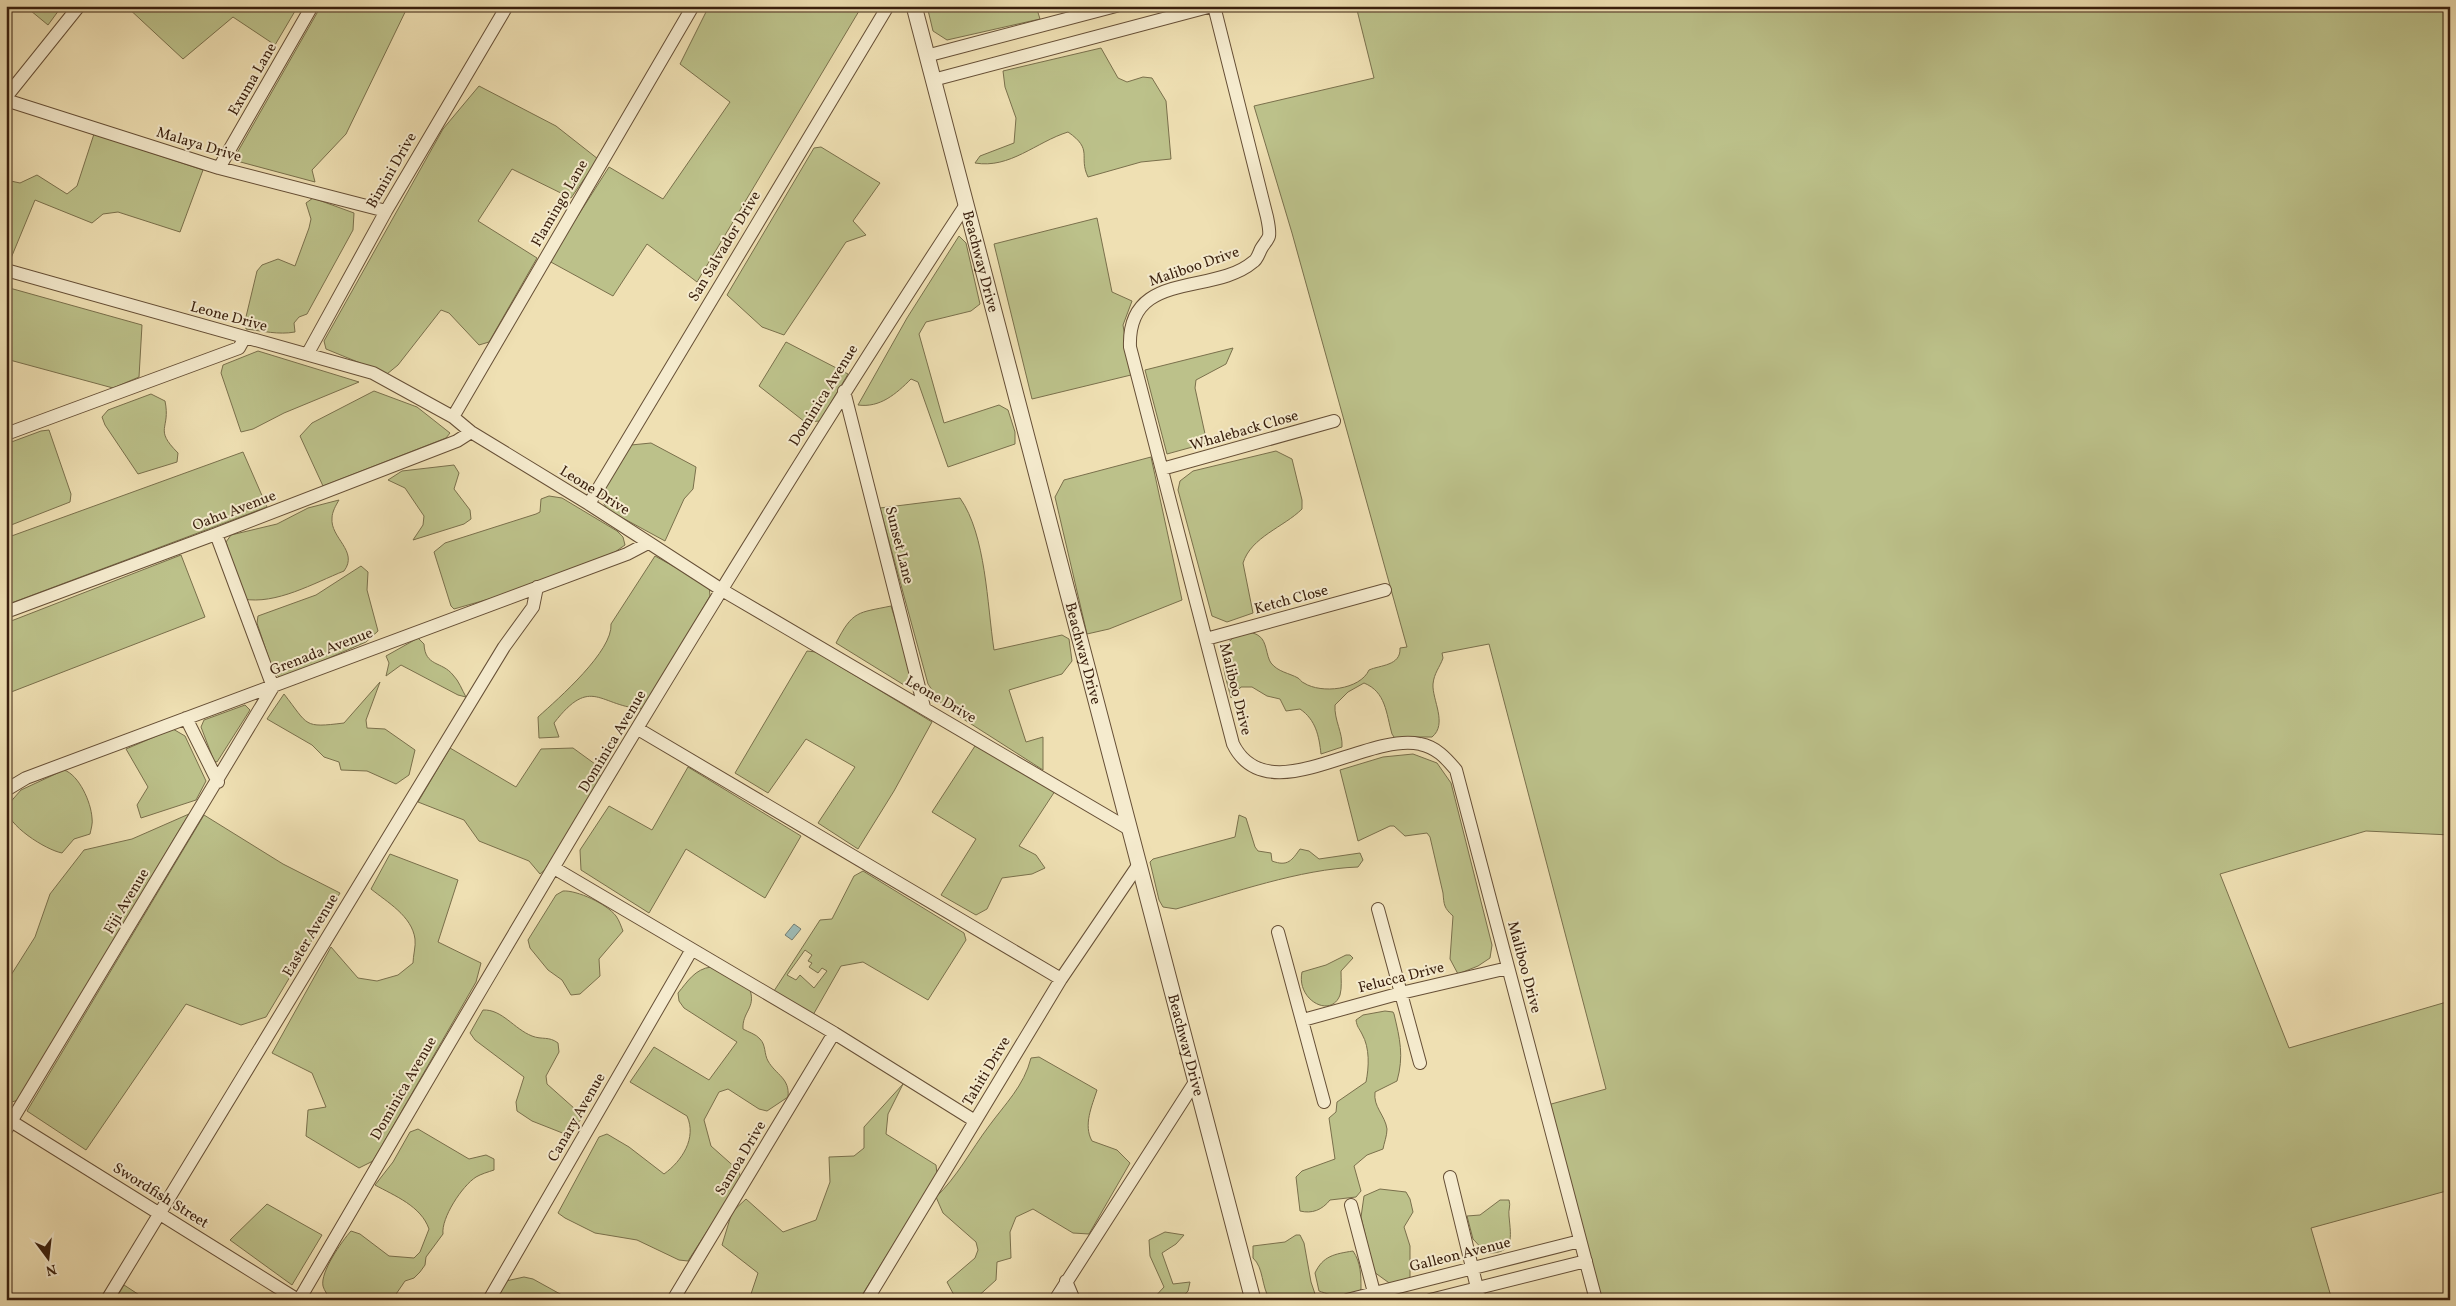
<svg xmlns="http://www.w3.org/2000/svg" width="2456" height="1306" viewBox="0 0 2456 1306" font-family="Vollkorn,serif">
  <rect width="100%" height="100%" fill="#efe0b3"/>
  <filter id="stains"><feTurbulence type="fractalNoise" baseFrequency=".004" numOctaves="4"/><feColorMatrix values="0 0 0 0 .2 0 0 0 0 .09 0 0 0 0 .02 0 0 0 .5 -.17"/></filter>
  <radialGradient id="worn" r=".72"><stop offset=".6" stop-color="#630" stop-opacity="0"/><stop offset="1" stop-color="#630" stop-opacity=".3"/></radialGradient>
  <path fill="#bcc18a" stroke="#7a704c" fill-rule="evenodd" d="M25,6H62L48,25Z
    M126,6H298L275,45L233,17L183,59Z
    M321,6H408L346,134L312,170L315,182L233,160Z
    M709,6H790L794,9L796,6H862L697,282L647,244L613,296L549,261L609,167L663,199L730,102L680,64Z
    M927,6H1036L1040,19L947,40L933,31Z
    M1356,6H2450V835L2366,831L2220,874L2289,1048L2450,1001V1190L2311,1228L2332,1300H1592L1544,1106L1606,1089L1489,644L1442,653L1443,658C1440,667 1434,673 1433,684C1432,700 1448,724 1432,737H1405L1396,740L1392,734C1386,713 1386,692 1364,683L1348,692L1335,705C1334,720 1343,733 1342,747L1321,754C1319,736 1316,720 1300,709L1286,711L1280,699L1267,696L1252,687H1241L1231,698C1226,677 1212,644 1241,634C1247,632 1254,632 1259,636C1267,641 1266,656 1271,663C1278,672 1289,673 1298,678C1300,679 1301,682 1304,683C1321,694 1360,690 1369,670C1380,665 1401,666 1400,648L1407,647L1292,233L1254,106L1374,78Z
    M1101,48L1118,78L1127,82L1143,77L1152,78L1166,101L1171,159L1141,162L1088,177C1078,156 1094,150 1068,132C1036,142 1010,169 975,163L980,156L1014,143L1016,118L1005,87L1003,71Z
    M479,86L556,126L598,159L571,198L512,169L478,221L537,258L489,342L479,345L449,313L441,310L398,365L387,374L326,349L324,341L443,129Z
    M94,134L203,170L180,232L118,212L103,214L92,223L35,200L9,263H6V180L20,183L37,175L67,194L77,186Z
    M821,147L880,183L853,221L866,235L846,242L784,335L762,327L727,295L814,148Z
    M313,198L354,213L353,230L307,314L299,317L294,323L295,332C278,335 263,331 246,329L245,321L257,271L262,265L278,259L295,266L309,228L311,219L306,203Z
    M1097,218L1112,292L1132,301L1123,325L1131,375L1032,399L994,244Z
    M959,236L966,243L980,304L971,311L926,322L919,334L944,423L999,405L1008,410L1015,432V444L948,467L918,382L911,379C896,394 880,408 858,405L907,318Z
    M6,287L142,325L139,377L113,388L6,359Z
    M786,342L848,374L820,421L805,422L759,386Z
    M1233,348L1226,364L1196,380L1195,388L1207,443L1167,454L1145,370Z
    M258,351L359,382L284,413L253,429L241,432L221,373L223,365Z
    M374,391L417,407L450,433L446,438L323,486L300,436L312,423Z
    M151,394L165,401C171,430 153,428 178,453L177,462L138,474L105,425L102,417L108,410Z
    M49,430L71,494L70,502L6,527L8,499L6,444L41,431Z
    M651,443L696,467L693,489L684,499L665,541L608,510L604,504L605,486L631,445Z
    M1276,451L1292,459L1302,500V509C1284,527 1251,537 1243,563L1253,613L1227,622L1212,616L1178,490L1180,481L1193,471Z
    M243,452L267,507L6,605V538Z
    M1151,457L1182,600L1109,629L1087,634L1055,497L1064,480Z
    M454,465L459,473L454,489L470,510L471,519L464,524L413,540L423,525L424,516L405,488L388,480L402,471Z
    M549,496L562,498L617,531L623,537L625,545L615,552L496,597L454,609L451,606L434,552L445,543L536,514L540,512L541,499Z
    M960,498C986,535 987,604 994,650L1062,635L1069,639L1072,661L1062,674L1009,690L1026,742L1043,737V770L943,706L928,684L880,508Z
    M339,500C336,505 332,512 332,518C330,538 359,551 344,571C314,583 276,605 243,599L226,542L231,535L277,524L308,508Z
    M181,555L205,617L6,694V623Z
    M655,556L709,586L710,596L644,709C599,707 592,674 554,723L559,737L539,738L538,717C559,698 613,651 611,624Z
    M361,566L368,572L367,590L378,631L366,642L287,676L279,677L273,671L257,623L258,616L316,595Z
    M891,606L915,684L904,685L836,643C853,610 858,613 891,606Z
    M418,638L424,644C425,667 442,661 453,675C459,681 462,690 466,697L458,695L401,665L386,676L389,663L386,656Z
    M807,651L816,652L932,722L894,791L858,849L818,823L855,767L806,739L768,793L735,773Z
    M380,682L366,720L367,728L385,729L415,750L409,775L396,784L367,771L341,770L339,762L324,757L312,745L267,719L284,694C309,726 303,728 344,723Z
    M245,705L250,710L217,762L214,761L201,727L204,720Z
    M173,729L185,736L206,781L196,800L141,818L137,805L148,787L126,749Z
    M975,746L1057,788L1019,846L1036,855L1045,868L1032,874L1002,878L987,909L976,915L941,895L976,839L932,812Z
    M450,748L516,787L541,749L573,748L595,764L602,780L552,864L540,874L529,861L479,841L464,820L418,802Z
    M1413,754L1437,763L1451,783L1492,945L1490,958L1478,966L1458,974L1450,959L1453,916C1444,908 1444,905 1443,893L1430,837L1427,833L1405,836L1394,826H1390L1358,841L1340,770L1383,757Z
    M688,767L801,836L765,898L686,849L649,913L581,870L580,850L609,806L652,830Z
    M64,770C79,775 91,802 92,818C93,823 91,829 90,834L74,839L62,853C46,850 6,825 6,807L21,790Z
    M189,814L18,1100L6,1104V983L35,937L50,894L84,850L132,839Z
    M204,815L283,864L340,893L266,1017L241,1025L186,1004L86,1150L27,1111Z
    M1239,815L1246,818L1255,847L1258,851L1271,853L1272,861C1288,867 1292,860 1300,849L1309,851L1319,859L1360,853L1363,860L1358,867C1300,869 1233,893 1176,909L1163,907L1159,900L1150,862L1153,859L1235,837Z
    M390,854L458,880L438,942L481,963L476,982L373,1161L359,1168L306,1136L308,1110L326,1107L312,1073L272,1053L331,947L358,978L377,981L398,975L413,963C413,956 416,946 415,939C412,916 387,902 371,889Z
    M863,871L964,933L966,940L928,1000L863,962L841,966L813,1015L774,991L820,920L832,919L854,876ZM805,950L812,955L808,961L812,963L809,967L818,973L822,968L827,971L814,988L800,975L796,980L787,975Z
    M563,891C577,890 607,904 616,916C619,920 621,926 623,931L599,959L600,976L580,994L571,995L562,980L548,970L530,948L528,940L556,895Z
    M1346,955H1350L1353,958L1341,971C1341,979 1342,988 1340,995C1331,1019 1296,1000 1302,972L1326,965Z
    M711,967L750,990C756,1008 742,1012 743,1029C748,1032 756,1034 760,1039C766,1045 764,1054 768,1061C776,1075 790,1078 788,1097L767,1111L759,1109L728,1089L719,1092L704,1120L711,1146L738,1170L741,1178L688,1261L679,1260L637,1240L595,1233L565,1218L558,1213L599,1137L607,1134L629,1147L664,1174C682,1161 697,1138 687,1116L630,1082L654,1047L709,1080L737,1042L684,1008L679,1001L678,993C688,981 695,969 711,967Z
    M483,1010C502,1009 514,1029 532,1036C542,1040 549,1036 558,1043L559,1052L546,1076L547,1084L584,1117L565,1134L532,1121L517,1111L516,1102L524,1077L475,1040L470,1033Z
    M1385,1011L1393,1012L1394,1014C1400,1039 1404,1056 1397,1081L1375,1092C1373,1107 1385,1115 1387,1129C1387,1136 1384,1143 1383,1149L1367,1155L1354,1166L1361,1191L1356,1197L1330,1200C1322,1210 1312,1214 1300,1211L1296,1177L1302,1171L1335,1159L1329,1118L1336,1112L1337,1102L1366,1082C1369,1067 1370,1048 1362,1034C1359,1028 1357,1027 1356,1020L1363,1015Z
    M1039,1057L1097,1090C1092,1106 1083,1125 1092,1141L1117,1150L1130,1163L1089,1234L1073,1233L1033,1209L1016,1217L1010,1232L1011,1258L997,1262L996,1280L974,1300H953L955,1297L947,1282L975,1258L978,1250L976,1242L943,1213L936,1197C957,1177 971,1150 989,1126C1005,1104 1024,1086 1031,1058Z
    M903,1084L888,1114L886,1134L936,1165L937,1174L859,1300H749L758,1273L722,1245L732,1212L746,1199L783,1232L816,1220L830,1182L829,1157L854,1156L864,1148V1127Z
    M418,1129L469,1159L486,1155L494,1159V1170C488,1172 481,1174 476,1177C462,1186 441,1218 443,1234L426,1257L425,1265L420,1272L414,1278L405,1281L392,1300H331C328,1296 324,1290 323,1286C320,1272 342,1241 351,1231L360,1234L389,1256L414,1258L420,1252L429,1229C421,1206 395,1196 375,1185L393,1162L410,1132Z
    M1380,1189L1406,1192L1410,1199L1413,1212L1404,1227L1410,1246V1278L1392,1285L1374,1272L1361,1217L1364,1196Z
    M1500,1200H1509C1511,1206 1508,1210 1509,1216C1511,1238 1515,1254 1486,1253L1473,1239L1467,1216L1480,1215Z
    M267,1204L322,1235L292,1285L230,1240Z
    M1165,1232L1184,1235L1176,1244L1162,1253L1173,1284L1190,1282L1188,1291L1180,1300H1152L1164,1287L1150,1256L1149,1240Z
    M1296,1235H1300L1304,1243L1311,1282L1317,1300H1270C1261,1286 1264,1268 1253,1258V1246L1285,1242Z
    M1353,1251C1361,1263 1361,1275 1361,1289C1349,1302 1333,1296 1319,1291L1315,1273C1323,1256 1334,1254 1353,1251Z
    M524,1277L533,1279L571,1300H497L506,1281Z
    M124,1285L147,1300H115Z"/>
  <path fill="#9dbbb6" stroke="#757d72" d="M794,924L801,929L792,940L785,935Z"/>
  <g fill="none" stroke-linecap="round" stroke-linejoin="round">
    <g stroke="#664f36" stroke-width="14">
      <path id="minor" d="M1214,6L1267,217C1268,222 1270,231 1269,236C1268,240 1263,245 1261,249C1259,253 1257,260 1253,262C1213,296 1127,269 1130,347L1233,744C1267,813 1365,732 1420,744C1436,747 1446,758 1456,770L1596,1300
        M926,56L1116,6
        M933,80L1212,6
        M6,97L79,6
        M6,98L12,102L219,168L386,211
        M219,168L312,6
        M6,270L373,373L453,417L471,432L589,504L722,590L1129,829
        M308,353L386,211L507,6
        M844,391L924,707
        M453,417L693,6
        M6,434L239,348L245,337
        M1162,469L1334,421
        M589,504L888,6
        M6,612L216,534L457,441L471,432
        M1206,639L1385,590
        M186,718L218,782
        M638,729L1061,979
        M6,790L26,778L627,554L648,543
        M554,868L834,1033L975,1121
        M1378,909L1420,1063
        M1278,932L1324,1102
        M1303,1020L1401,993L1508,968
        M6,1118L298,1300
        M6,1130L273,687L216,534
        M1450,1177L1480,1300
        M1351,1205L1376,1300
        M1066,1281L1074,1300
        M107,1300L504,647L533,607L537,587
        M299,1300C514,931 731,563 965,206
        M489,1300L691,951
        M673,1300L834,1033
        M867,1300L1061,979L1139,864
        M1055,1300L1195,1082
        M1347,1300L1580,1241
        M1430,1300L1586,1261"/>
    </g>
    <g stroke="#664f36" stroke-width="17">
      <g id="tertiary">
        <path id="s1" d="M914,6L1253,1300"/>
      </g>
    </g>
    <use href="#minor" stroke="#f5ebce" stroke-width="12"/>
    <use href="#tertiary" stroke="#f5ebce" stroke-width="15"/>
  </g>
  <g text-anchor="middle" stroke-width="4" stroke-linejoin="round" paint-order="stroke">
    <g font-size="15" fill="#391f0d" stroke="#f5ebce">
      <text transform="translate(252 79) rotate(-60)" y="5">Exuma Lane</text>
      <text transform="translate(199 144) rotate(17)" y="5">Malaya Drive</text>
      <text transform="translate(391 170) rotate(-60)" y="5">Bimini Drive</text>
      <text transform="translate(559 203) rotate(-60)" y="5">Flamingo Lane</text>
      <text transform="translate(724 246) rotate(-59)" y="5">San Salvador Drive</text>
      <text dy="5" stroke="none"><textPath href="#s1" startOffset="264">Beachway Drive</textPath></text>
      <text transform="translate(1194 266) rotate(-19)" y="5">Maliboo Drive</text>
      <text transform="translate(229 316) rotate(15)" y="5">Leone Drive</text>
      <text transform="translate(823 395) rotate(-58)" y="5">Dominica Avenue</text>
      <text transform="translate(1244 430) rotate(-16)" y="5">Whaleback Close</text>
      <text transform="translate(595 490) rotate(32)" y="5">Leone Drive</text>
      <text transform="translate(234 510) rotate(-21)" y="5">Oahu Avenue</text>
      <text transform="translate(900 545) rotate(76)" y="5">Sunset Lane</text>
      <text transform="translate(1291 599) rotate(-15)" y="5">Ketch Close</text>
      <text transform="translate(321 651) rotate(-21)" y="5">Grenada Avenue</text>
      <text dy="5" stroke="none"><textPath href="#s1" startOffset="669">Beachway Drive</textPath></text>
      <text transform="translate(1236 689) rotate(76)" y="5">Maliboo Drive</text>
      <text transform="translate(941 699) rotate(30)" y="5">Leone Drive</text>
      <text transform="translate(612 741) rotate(-59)" y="5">Dominica Avenue</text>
      <text transform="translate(126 901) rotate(-59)" y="5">Fiji Avenue</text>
      <text transform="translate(310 935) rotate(-59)" y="5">Easter Avenue</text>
      <text transform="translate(1525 967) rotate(75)" y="5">Maliboo Drive</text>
      <text transform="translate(1401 977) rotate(-14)" y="5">Felucca Drive</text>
      <text dy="5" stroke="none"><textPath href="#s1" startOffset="1074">Beachway Drive</textPath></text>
      <text transform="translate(986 1071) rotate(-59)" y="5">Tahiti Drive</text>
      <text transform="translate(403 1088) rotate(-60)" y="5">Dominica Avenue</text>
      <text transform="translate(576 1117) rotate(-60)" y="5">Canary Avenue</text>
      <text transform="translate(740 1158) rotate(-59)" y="5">Samoa Drive</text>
      <text transform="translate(161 1195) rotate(32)" y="5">Swordfish Street</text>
      <text transform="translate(1460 1254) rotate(-14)" y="5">Galleon Avenue</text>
    </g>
  </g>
  <rect width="2456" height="1306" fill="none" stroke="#efe0b3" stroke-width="25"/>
  <rect x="8" y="8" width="2441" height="1291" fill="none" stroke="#391f0d" stroke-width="2.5"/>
  <rect x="12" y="12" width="2431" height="1281" fill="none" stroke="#391f0d"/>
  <g transform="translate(48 1258) rotate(165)" stroke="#f5ebce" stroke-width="4" paint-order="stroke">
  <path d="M0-4L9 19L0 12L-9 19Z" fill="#391f0d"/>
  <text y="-8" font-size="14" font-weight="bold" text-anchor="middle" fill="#391f0d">N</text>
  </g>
  <rect width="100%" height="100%" filter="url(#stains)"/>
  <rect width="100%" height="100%" fill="url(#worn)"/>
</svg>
